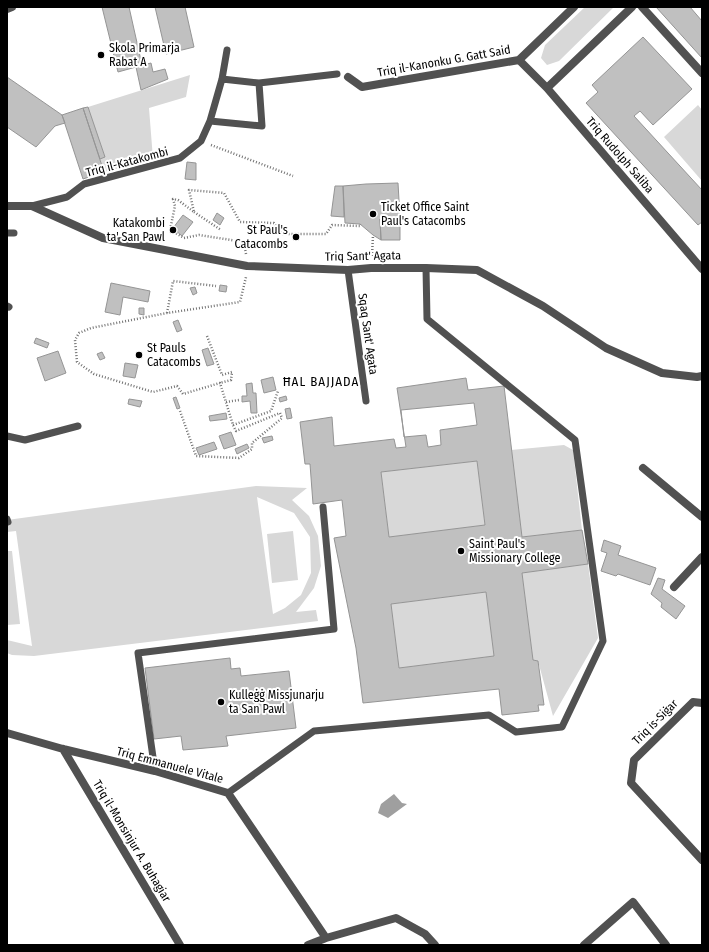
<svg xmlns="http://www.w3.org/2000/svg" width="709" height="952" viewBox="0 0 709 952" font-family="'Fira Sans Condensed',sans-serif">
  <rect width="100%" height="100%" fill="#fff"/>
  <path fill="#d8d8d8" fill-rule="evenodd" d="M585,7H614L559,61L547,65L541,58L545,45Z
    M190,75L186,97L149,108L153,159L104,172L100,159L105,157L88,107Z
    M698,105L702,110V181L664,137Z
    M564,445L573,450L582,530L522,537L511,450Z
    M477,461L485,525L389,537L381,472Z
    M256,486L307,488L292,500L309,516L318,536L321,566L314,588L296,612L316,610L318,621L34,656L12,655L7,653V640L32,646L16,531L7,532V520ZM257,497L294,513L310,537L311,573L301,595L285,608L273,614Z
    M293,531L298,580L272,583L267,534Z
    M7,551H12L20,624L7,625Z
    M588,564L598,638L553,716L538,661L533,660L522,573Z
    M486,592L494,656L399,668L391,604Z"/>
  <path fill="#9f9f9f" d="M394,794L402,803L407,804L388,818L378,813L381,804Z"/>
  <path fill="#c0c0c0" stroke="#959595" fill-rule="evenodd" d="M102,7H129L142,65L136,67L118,72Z
    M155,7H185L194,47L166,54Z
    M656,7H690L702,21V58Z
    M643,37L692,89L653,125L640,111L634,116L702,190V222L698,225L586,103L598,92L592,85Z
    M151,63L153,72L165,69L168,79L141,90L136,67Z
    M7,77L62,115L65,123L55,126L36,147L7,127Z
    M88,107L105,157L100,159L83,108Z
    M83,108L104,172L83,179L62,115Z
    M187,162L196,163V180L185,179Z
    M398,183L400,218L380,219L381,240L373,235L360,224L345,223L343,186L366,184Z
    M335,186H343L344,217L331,216Z
    M217,213L224,218L220,225L213,220Z
    M183,215L193,222L182,236L173,228Z
    M400,218V240H381L380,219Z
    M111,283L150,291L148,302L123,297L120,315L105,312Z
    M220,285L227,286L226,292L219,291Z
    M195,287L197,293L193,295L190,288Z
    M139,308H144V315L139,314Z
    M178,320L182,330L177,332L173,322Z
    M36,338L49,343L47,348L34,343Z
    M208,348L214,364L207,366L202,350Z
    M58,351L66,373L45,381L37,358Z
    M102,352L105,358L100,360L97,354Z
    M125,363L138,365L135,378L123,376Z
    M273,377L276,390L264,393L261,380Z
    M466,378L468,390L504,386L522,537L582,530L588,564L522,573L533,660L538,661L544,705H538L539,711L502,715L499,689L363,703L356,648L334,538L346,536L342,500L313,504L310,464H305L300,422L332,417L334,446L394,439L396,448L406,447L397,388ZM477,461L485,525L389,537L381,472ZM486,592L494,656L399,668L391,604Z
    M252,383L253,393H256L257,413H251L250,401L242,402V396H247L246,384Z
    M286,396L287,400L280,402L279,398Z
    M176,397L180,408L177,409L173,398Z
    M129,399L142,401L140,407L128,404Z
    M474,403L477,425L440,430L441,445L428,447L426,435L404,437L401,410Z
    M290,408L292,418L287,419L285,409Z
    M226,413L227,419L210,421L209,416Z
    M231,432L236,445L224,449L219,436Z
    M272,436L273,440L264,443L262,438Z
    M214,442L217,449L199,455L196,448Z
    M247,444L249,448L237,454L235,449Z
    M604,540L621,546L618,555L656,568L650,585L618,574L616,576L601,571L607,553L601,551Z
    M658,578L665,580L662,589L685,606L676,619L661,607L662,603L651,594Z
    M230,658L231,669L240,668L241,676L289,671L296,728L226,736L228,746L183,750L181,736L154,739L145,668Z"/>
  <g fill="none" stroke-linecap="round" stroke-linejoin="round">
    <path stroke="#737373" stroke-width="2.5" stroke-dasharray="1 2" stroke-linecap="butt" d="M211,145L293,176
      M194,212L221,230
      M246,254L244,242L199,235L184,238L170,230L175,206L173,199L178,200L194,212L189,190L224,193L240,222L274,223L282,234H326L332,225L360,226V224
      M372,256L373,235
      M167,313L173,281L216,286
      M207,336L222,375L232,372L231,380L220,383
      M226,402L239,400
      M180,411L196,456L239,458L252,449V443L282,418L280,413L236,431L233,425L220,383L183,394L177,386L153,392L94,374L77,362L75,340L79,333L91,328L167,313L240,302L246,277
      M233,425L271,411L278,391"/>
    <path stroke="#515151" stroke-width="7" d="M222,79L259,83L337,74
      M210,121L262,126L259,83
      M32,206L67,197L84,184L180,158L201,141L210,121L222,79L227,50
      M7,233H14
      M348,270L366,401
      M7,306L9,307
      M7,436L25,440L78,426
      M7,519L8,522
      M155,771L138,653L334,629L323,507
      M228,793L314,731L489,715L516,732L562,727L603,641L575,440L427,319L426,268"/>
    <path stroke="#515151" stroke-width="8" d="M642,7L702,73
      M7,9L12,7
      M519,60L547,88L702,269
      M348,77L362,87L519,60L574,7
      M547,88L632,7
      M7,206H32L103,238L247,266L348,270L371,268H426L477,270L543,306L606,348L662,373L697,377L702,376
      M643,468L702,517
      M674,587L702,557
      M702,703L693,702L634,760L631,783L702,860
      M7,733L63,749L155,771L228,793L326,938
      M63,749L180,945
      M308,945L326,938L396,918L425,934L435,945
      M584,945L633,902L666,945"/>
  </g>
  <g fill="#000" stroke="#fff" stroke-width="1.5">
    <circle cx="101" cy="55" r="4"/>
    <circle cx="373" cy="214" r="4"/>
    <circle cx="173" cy="230" r="4"/>
    <circle cx="296" cy="237" r="4"/>
    <circle cx="139" cy="355" r="4"/>
    <circle cx="461" cy="551" r="4"/>
    <circle cx="221" cy="702" r="4"/>
  </g>
  <g text-anchor="middle" stroke-width="4" stroke-linejoin="round" paint-order="stroke">
    <g font-size="12" fill="#000" stroke="#fff" text-anchor="start">
      <text x="109" y="52">Skola Primarja<tspan x="109" dy="14">Rabat A</tspan></text>
      <text x="381" y="211">Ticket Office Saint<tspan x="381" dy="14">Paul's Catacombs</tspan></text>
      <text x="165" y="227" text-anchor="end">Katakombi<tspan x="165" dy="14">ta' San Pawl</tspan></text>
      <text x="288" y="234" text-anchor="end">St Paul's<tspan x="288" dy="14">Catacombs</tspan></text>
      <text x="147" y="352">St Pauls<tspan x="147" dy="14">Catacombs</tspan></text>
      <text x="469" y="548">Saint Paul's<tspan x="469" dy="14">Missionary College</tspan></text>
      <text x="229" y="699">Kulleġġ Missjunarju<tspan x="229" dy="14">ta San Pawl</tspan></text>
    </g>
    <g font-size="12" fill="#000" stroke="#fff">
      <text transform="translate(444 61) rotate(-10)" y="4">Triq il-Kanonku G. Gatt Said</text>
      <text transform="translate(620 155) rotate(49)" y="4">Triq Rudolph Saliba</text>
      <text transform="translate(127 162) rotate(-15)" y="4">Triq il-Katakombi</text>
      <text transform="translate(363 256) rotate(-1)" y="4">Triq Sant' Agata</text>
      <text transform="translate(368 334) rotate(82)" y="4">Sqaq Sant' Agata</text>
      <text transform="translate(655 722) rotate(-45)" y="4">Triq is-Siġar</text>
      <text transform="translate(170 765) rotate(15)" y="4">Triq Emmanuele Vitale</text>
      <text transform="translate(132 841) rotate(59)" y="4">Triq il-Monsinjur A. Buhagiar</text>
    </g>
    <g font-size="13" letter-spacing="1" fill="#000" stroke="#fff">
      <text x="321" y="386">ĦAL BAJJADA</text>
    </g>
  </g>
  <rect width="709" height="952" fill="none" stroke="#000000" stroke-width="16"/>
</svg>
